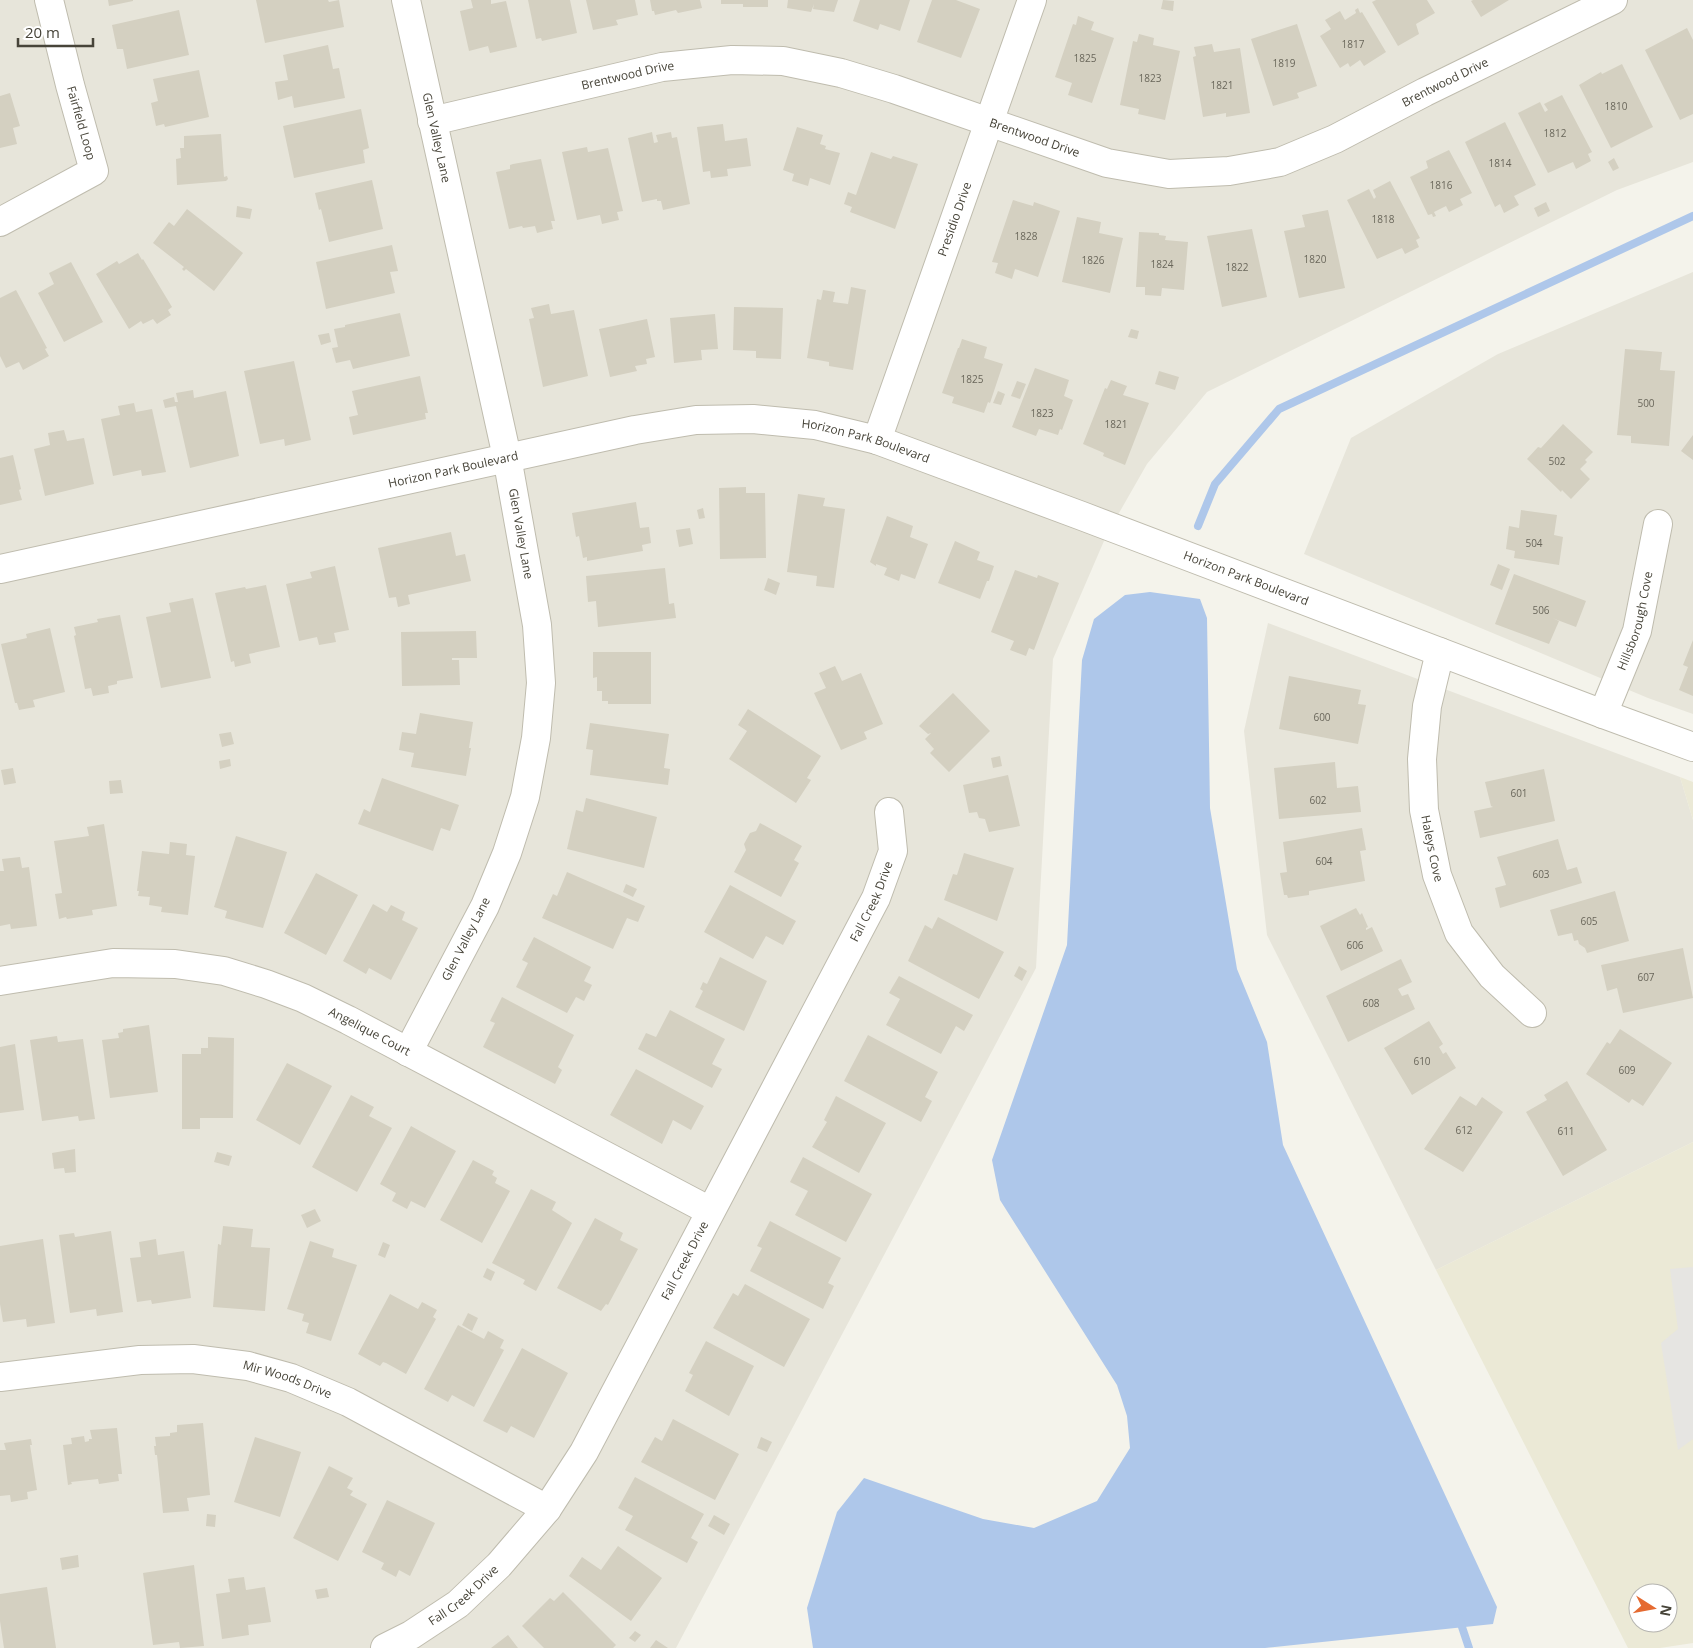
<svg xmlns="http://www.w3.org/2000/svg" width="1693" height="1648" viewBox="0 0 1693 1648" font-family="'Open Sans',sans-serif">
  <rect width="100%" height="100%" fill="#f4f3eb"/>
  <path fill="#e7e5da" d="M0,0H1693V162L1617,190L1207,392L1147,464L1107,534L1053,659L1036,968L676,1648H0Z
    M1693,272V714L1648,698L1304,554L1351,438L1498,354Z
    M1268,623L1680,777L1693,820V1142L1436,1270L1267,935L1244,731Z"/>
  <path fill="#ebe9d6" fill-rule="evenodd" d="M1680,777L1693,782V820Z
    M1693,1142V1643L1660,1648H1628L1436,1270ZM1638,1593H1668V1623H1638Z"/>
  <path fill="#e6e5e2" d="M1693,1267V1439L1678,1450L1661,1343L1678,1329L1670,1269Z"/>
  <path fill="#aec7ea" d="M1150,592L1200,599L1207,618L1210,808L1237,969L1267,1042L1283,1145L1497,1607L1493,1624L1265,1648H813L807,1608L837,1512L864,1478L983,1519L1034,1528L1097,1501L1130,1448L1127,1416L1117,1385L1000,1200L992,1160L1067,945L1082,660L1094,619L1125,595Z"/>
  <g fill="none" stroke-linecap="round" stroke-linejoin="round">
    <path stroke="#aec7ea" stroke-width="8" d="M1198,526L1215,484L1279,409L1693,216
      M1459,1618L1469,1648"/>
  </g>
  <path fill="#d4d0c1" d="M108,0H133V1L109,6Z
    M256,0H328L329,2L339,0L344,27L265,43Z
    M471,0H491V4L506,1L517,47L490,53L488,46L469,51L460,11L473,8Z
    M528,0H570L577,33L542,41L541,38L536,39Z
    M586,0H635L638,15L616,20L618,25L593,30Z
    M650,0H700L702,8L678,13L676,10L655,15L654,11H652Z
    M721,0H768V7H743V4H721Z
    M788,0H838L834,12L813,9L814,4L811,12L787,8Z
    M860,0H910L900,31L880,24L878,30L853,21Z
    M932,0H956L980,9L961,58L917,42Z
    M1163,0L1174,1L1173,11L1161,9Z
    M1376,0H1427L1435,13L1416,24L1419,34L1398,46L1372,2Z
    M1473,0H1509L1481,17L1471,1Z
    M1358,8L1360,13L1362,12L1386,52L1364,66L1360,60L1350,67L1348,63L1340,68L1320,36L1331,29L1325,20L1340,11L1345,20L1356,13L1355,10Z
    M179,10L189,55L127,69L123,49H117L112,25Z
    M1078,16L1094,22L1091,30L1114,38L1092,103L1068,95L1072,83L1055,77L1073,24L1076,25Z
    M1297,24L1317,86L1297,93L1299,98L1273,106L1251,39Z
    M1687,28L1693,40V114L1680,120L1645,50Z
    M1139,34L1154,38L1153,45L1180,51L1165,120L1138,114L1139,109L1120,105L1133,41L1137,42Z
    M1212,44L1214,52L1240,48L1250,113L1226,117V113L1203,117L1193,57L1196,56L1194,47Z
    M328,45L333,69L339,68L345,98L294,108L292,96L278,100L275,82L288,80L283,55Z
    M1622,64L1653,127L1611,148L1579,85L1601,72L1602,74Z
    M199,70L209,117L165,127L164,124L156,126L151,103L158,101L153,79Z
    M10,93L20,126L13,128L17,144L0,148V96Z
    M1562,95L1592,152L1588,154L1591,161L1576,169L1573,162L1548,173L1518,113L1540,102L1545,112L1548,110L1544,104Z
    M361,109L369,148L363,150L365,163L294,178L283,126Z
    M1505,122L1536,185L1514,196L1519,205L1504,213L1500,204L1495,207L1465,142Z
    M723,124L725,141L747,138L751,166L727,169L728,176L711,178L710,171L703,172L697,127Z
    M797,127L823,135L820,144L826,146L825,149L840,153L830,185L810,178L808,186L792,181L794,174L783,170Z
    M652,132L654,143L658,142L656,135L671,132L672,138L677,137L690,204L663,210L661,201H657V199L642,202L628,138Z
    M221,134L224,177L227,176L228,179L226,181L177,185L176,159L181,158L180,148H184V136Z
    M587,147L588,152L608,148L623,211L617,212L619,220L602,224L600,215L577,220L562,152Z
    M1449,150L1472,193L1460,199L1463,205L1449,212L1446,206L1434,212L1436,216L1433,217L1432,214L1428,215L1410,177L1428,168L1426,161Z
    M871,152L891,159L893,156L918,164L895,229L850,212L852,207L844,204L848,192L856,195Z
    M1614,158L1619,168L1613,171L1608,162Z
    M541,159L555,221H551L553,229L537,233L535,226L523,228L522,226L509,229L496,172L510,169V165L513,164Z
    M372,180L383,229L329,242L321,209L319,210L315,193Z
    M1390,181L1420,238L1416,240L1419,247L1405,254L1402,248L1377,259L1347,200L1369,189L1374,199L1376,197L1373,190Z
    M1013,200L1033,206L1034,202L1060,211L1038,277L1015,269L1012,279L995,273L998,263L992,262Z
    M1546,202L1550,211L1538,217L1534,208Z
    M237,206L252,209L250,219L236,217Z
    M187,209L243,253L214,291L186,269L184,271L182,269L184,267L153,243L169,222L174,226Z
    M1328,210L1345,288L1299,298L1284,231L1305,227L1302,215Z
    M1077,217L1101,222L1099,233L1123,238L1110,293L1062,282Z
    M1252,229L1267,297L1222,307L1207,236Z
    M1139,232L1159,233V235L1166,236L1165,240L1188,242L1184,290L1162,288L1161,296L1145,295V287H1136Z
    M392,245L398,271L390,272L395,293L326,309L316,262Z
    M138,253L142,260L143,259L172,307L168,310L171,315L157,324L153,319L143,324L141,321L129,329L96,274L117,261L119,264Z
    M71,262L103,322L64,342L38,293L54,284L49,273Z
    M851,287L866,290L853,370L829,366V362L807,358L817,299L821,300L823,290L835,292L833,302L848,304Z
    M16,290L47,348L45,349L49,356L23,370L19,362L6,368L0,356V298Z
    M549,304L551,314L574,310L588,376L543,387L529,319L534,318L531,308Z
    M734,307L783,308L781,359L756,358V351L733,350Z
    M400,313L410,356L353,369L350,360L336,363L332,348L338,347L334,329L345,327V325Z
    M715,314L718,349L701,350L702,360L674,363L670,318Z
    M647,319L655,357L646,359L647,364L635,366L637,371L610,377L599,329Z
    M1131,329L1139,331L1137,339L1128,337Z
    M329,333L331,342L321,345L318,335Z
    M962,339L987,347L984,358L1003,364L990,403L988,402L984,413L952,403L954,397L942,393L958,348H959Z
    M1625,349L1662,352L1660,370L1675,371L1669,446L1631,443V436L1617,435Z
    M294,361L311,440L285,446L284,439L260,444L244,371Z
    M1035,368L1069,380L1064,396L1073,400L1062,430L1060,429L1058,435L1039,429L1036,436L1012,427Z
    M1159,371L1179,377L1175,390L1155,384Z
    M420,376L428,413H425L426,419L353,435L349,417L358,415L352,391Z
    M1111,380L1127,386L1123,395L1149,403L1125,465L1103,456L1104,453L1083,444L1105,388L1107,389Z
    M1017,381L1026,384L1020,399L1011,396Z
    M193,390L194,398L226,391L239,456L190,468L176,406L165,408L163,400L174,397L175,402H178L176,393Z
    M998,391L1005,394L1001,405L993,403Z
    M134,403L136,412L152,409L166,472L142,476L141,470L113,476L101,419L120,415L118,406Z
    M1563,424L1593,452L1585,460L1587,462L1580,469L1590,479L1571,499L1562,490L1561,492L1527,459L1538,447L1541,448Z
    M64,430L67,441L84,438L94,484L45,496L34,449L50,445L48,433Z
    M1693,435V460L1681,451Z
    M13,455L21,489L19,490L22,500L0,505V458Z
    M746,487V493H765L766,558L720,559L719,488Z
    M798,494L825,498L823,506L845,509L834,588L816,586L817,576L787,572Z
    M636,502L640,528L649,527L651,543L642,545L643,551L587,561V557L583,558L579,536L576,537L572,513Z
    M703,508L705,518L699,519L697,510Z
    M1521,510L1557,515L1554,535L1563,537L1559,565L1514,558L1515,551L1506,549L1509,526L1519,528Z
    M887,516L913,526L910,537L928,544L915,579L901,574L899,581L884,575L887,568L876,564V566L870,562Z
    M690,528L693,544L679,547L676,530Z
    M451,532L456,556L465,554L471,581L408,595L410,604L398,607L396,597L389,598L378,548Z
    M955,541L980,552L977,560L994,566L989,581H987L980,599L938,583Z
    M1498,564L1510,569L1502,590L1490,585Z
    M335,566L349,630L334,633L336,642L319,645L317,637L299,641L286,584L312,578L310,572Z
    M665,568L669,604L674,603L676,618L598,627L596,601L588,602L586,576Z
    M1015,570L1037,578L1038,575L1059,583L1034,650L1029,648L1026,656L1010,650L1014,641L991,632Z
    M1514,574L1586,601L1576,627L1552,618L1559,621L1549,644L1495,624Z
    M768,578L780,583L776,595L764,590Z
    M266,585L280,647L249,654L251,663L235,667L234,661L231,662L215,593L245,587L246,589Z
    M193,598L211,678L161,688L146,617L171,612L169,603Z
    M120,615L133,678L117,681V684L108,686L109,693L93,696L91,688L85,689L74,636L76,635L74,627L98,622L97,619Z
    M50,628L65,692L33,700L35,707L19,710L17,703H15L1,644L27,638L26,634Z
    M476,631L477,658H452V660H459L460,685L402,686L401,632Z
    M1693,640V696L1679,690L1688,667L1683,665Z
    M593,652H651V704H608V701H602V691H597V677L593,678Z
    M835,666L842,681L861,673L883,724L864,732L867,739L841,750L814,693L826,688L819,673Z
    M1289,676L1361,690L1358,704L1366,705L1358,744L1279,729Z
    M953,693L990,731L949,772L930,753L934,749L925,739L931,733L928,734L919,726Z
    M748,709L821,756L807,778L811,780L796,803L729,759L747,731L738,725Z
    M420,713L473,722L469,748H471L466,776L411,767L414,753L399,750L402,732L416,734Z
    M590,723L669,734L664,768L670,769L668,785L590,775L593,750L586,749Z
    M231,732L234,744L222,747L219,734Z
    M1000,756L1002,766L993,768L991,758Z
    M230,759L231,766L220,769L219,761Z
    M1335,762L1337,788L1358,786L1361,812L1279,819L1274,768Z
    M13,768L16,783L4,785L1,770Z
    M1544,769L1555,821L1480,838L1474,811L1493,807L1491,806L1485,782Z
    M1008,775L1020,826L989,832L985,819L979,818L977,812L969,813L963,785Z
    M382,778L459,805L450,831L441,828L433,851L358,824L364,809L370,812Z
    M121,780L123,793L110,794L109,781Z
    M586,798L657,817L644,868L567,849L576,810L583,812Z
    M760,823L802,846L794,860L799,863L781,897L734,872L746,850L744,844L750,833L756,831Z
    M104,824L117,906L92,910L93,915L67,919L66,917L59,919L55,894L62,893L54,841L89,836L87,827Z
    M1362,828L1366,850L1360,851L1365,881L1309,891V895L1288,898L1287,895H1284L1280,873L1287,872L1283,842Z
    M236,836L287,852L263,928L225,918L227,911L214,907Z
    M1558,839L1567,870L1577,867L1582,883L1500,908L1495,888L1506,885L1497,857Z
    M170,842L187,844L186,855L195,856L188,915L161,912L162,907L149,905L150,897L138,896L139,891H137L142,851L169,854Z
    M964,853L1014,868L997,921L944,900L953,874L957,875Z
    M20,857L22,868L29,867L37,926L11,929L10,924L0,926V871H4L2,859Z
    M567,872L645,906L638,922L627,918L613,949L542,918L553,894L557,896Z
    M316,873L358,895L326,955L284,933Z
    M626,884L637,889L633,897L623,892Z
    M730,885L796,921L783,945L766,936L753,959L704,932Z
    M1615,891L1629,941L1587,953L1585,948L1579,944L1578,940L1574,941L1572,933L1558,936L1550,910Z
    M373,904L387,912L391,905L405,912L402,920L418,928L391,980L369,968L366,974L343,961Z
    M1356,908L1360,915L1362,913L1368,927L1366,928V930L1372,927L1383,951L1341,971L1320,926Z
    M938,917L1004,952L979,999L908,961L925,925L932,929Z
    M534,937L591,967L584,981L592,985L584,1001L576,997L567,1013L516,987L528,963L522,960Z
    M1683,948L1693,998L1623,1013L1617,988L1607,991L1601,965Z
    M720,957L767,981L744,1031L695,1007L703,991L700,989L703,982L707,984Z
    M1401,959L1412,982L1398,989L1402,996L1408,994L1415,1009L1348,1042L1326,996Z
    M1019,966L1027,971L1022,981L1014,976Z
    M899,976L973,1015L964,1031L956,1026L941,1054L886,1025L900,999L889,993Z
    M502,997L574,1035L558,1067L562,1070L555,1084L483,1047L495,1023L490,1021Z
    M670,1010L725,1039L712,1064L722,1069L712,1088L638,1049L646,1033L656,1037Z
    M1429,1021L1443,1044L1439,1047L1443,1054L1446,1052L1456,1068L1412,1095L1384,1048Z
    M149,1025L158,1092L110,1098L102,1040L119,1038L118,1033L123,1032V1029Z
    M1620,1029L1672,1063L1643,1106L1632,1099L1629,1103L1586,1074L1607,1042L1610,1044Z
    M868,1035L938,1072L925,1097L932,1101L921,1122L844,1081Z
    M57,1036L58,1042L83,1039L95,1119L79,1121L78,1116L42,1121L30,1040Z
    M208,1037L234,1038L233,1118H200V1129H182V1054H201V1048H208Z
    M15,1044L24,1110L0,1113V1047Z
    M287,1063L332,1086L300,1145L256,1120Z
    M636,1069L704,1106L691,1130L673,1120L662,1144L610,1115Z
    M1567,1081L1607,1150L1563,1176L1526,1112L1547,1100L1544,1095Z
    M351,1095L374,1107L369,1116L392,1128L357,1192L312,1167Z
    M836,1096L886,1123L859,1173L812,1147L827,1122L824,1120Z
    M1460,1096L1476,1106L1482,1097L1503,1112L1463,1172L1424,1149Z
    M411,1126L456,1151L425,1208L411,1201L407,1209L392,1201L396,1193L380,1184Z
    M75,1149L76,1172L65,1173L64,1168L54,1169L52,1153Z
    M217,1152L232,1156L229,1166L214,1162Z
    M803,1157L872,1194L846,1242L795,1215L808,1191L790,1182Z
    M473,1160L494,1171L492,1175L497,1178L495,1183L510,1191L482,1243L440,1220Z
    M531,1189L556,1202L552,1210L572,1223L536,1291L523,1284L525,1280L492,1263Z
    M315,1209L321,1221L307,1228L301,1215Z
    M595,1218L623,1233L620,1240L638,1249L608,1305L606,1304L601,1311L557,1288Z
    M770,1221L841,1258L828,1283L834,1286L823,1309L750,1271L762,1248L757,1246Z
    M223,1226L253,1229L251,1247L270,1248L265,1311L213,1307L218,1244L221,1245Z
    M111,1231L123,1312L97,1316L96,1309L70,1313L59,1235L74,1233L75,1237Z
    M43,1239L55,1323L27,1327L26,1319L3,1322L0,1304V1246Z
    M156,1239L158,1255L184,1251L191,1298L152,1304L151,1300L137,1302L130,1258L141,1257L139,1242Z
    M310,1241L334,1249L332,1257L357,1265L331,1341L306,1333L309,1323L302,1321L304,1314L287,1309Z
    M383,1242L390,1245L385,1258L378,1255Z
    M487,1268L495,1272L491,1281L483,1277Z
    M745,1284L810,1319L784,1367L713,1328L733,1293L738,1296Z
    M390,1294L418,1309L422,1302L437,1310L433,1317L436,1319L406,1374L386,1363L383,1362L380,1366L358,1354Z
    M468,1313L478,1318L472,1331L462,1325Z
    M458,1325L484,1339L488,1331L504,1340L500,1348L504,1350L474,1407L452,1395L448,1402L424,1389Z
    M706,1341L754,1366L729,1416L685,1391L693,1375L689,1373Z
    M522,1348L568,1373L534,1438L511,1426L507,1433L483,1421Z
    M673,1419L739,1454L715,1500L641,1462L655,1437L662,1441Z
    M203,1423L210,1495L187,1498L189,1511L163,1513L157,1455H155L154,1446H156L155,1437L170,1436V1433L177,1432V1425Z
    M117,1428L122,1474H118L119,1481L99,1484L98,1479L71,1482L72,1484L68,1485L63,1445L72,1444L71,1438L84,1436L85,1442L89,1441V1439H92L90,1430Z
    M255,1437L301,1452L280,1517L234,1502Z
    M761,1437L772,1442L767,1452L757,1448Z
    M31,1439L32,1445H30L37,1490L27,1492L28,1499L11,1502L10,1495L0,1496V1450H6L4,1443Z
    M329,1466L353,1478L347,1488L353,1491L350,1495L367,1504L338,1561L293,1538Z
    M635,1477L704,1514L691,1538L698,1542L687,1563L625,1530L633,1516L618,1508Z
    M387,1500L435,1523L410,1576L399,1570L396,1577L381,1569L384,1563L362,1552Z
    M207,1514L216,1515L215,1527L206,1526Z
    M714,1515L730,1524L724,1535L708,1526Z
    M618,1546L662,1578L631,1621L569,1576L582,1557L601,1570Z
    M78,1555L79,1567L62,1570L60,1558Z
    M194,1565L204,1646L180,1648L179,1642L153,1645L143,1573Z
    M244,1577L246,1590L265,1587L271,1622L248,1625L249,1635L222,1639L216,1594L230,1592L228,1579Z
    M47,1587L56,1648H4L0,1621V1594Z
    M327,1588L329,1597L317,1599L315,1590Z
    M563,1592L616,1645L613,1648H544L522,1626L550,1598L554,1601Z
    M635,1631L641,1635L635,1642L629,1638Z
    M508,1635L518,1648H491Z
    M656,1640L668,1648H650Z"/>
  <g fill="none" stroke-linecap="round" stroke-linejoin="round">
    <g stroke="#bfbcae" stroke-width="30">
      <g id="minor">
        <path id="s1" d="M406,0L507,457L537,625L541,683L536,738L525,797L507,853L485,906L408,1052"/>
        <path id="s2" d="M432,121L662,67L732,60L783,61L841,73L894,89L1107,163L1169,174L1229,171L1280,162L1335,139L1425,92L1613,0"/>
        <path d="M0,222L94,171L70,85L49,0"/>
        <path id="s3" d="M877,440L1032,0"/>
        <path id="s4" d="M0,569L635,430L696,420L753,419L815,425L877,440L1082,516L1603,714L1693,747"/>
        <path id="s5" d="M1440,652L1427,706L1422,759L1424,810L1437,875L1459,933L1492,976L1532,1013"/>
        <path id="s6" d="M1603,714L1637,631L1658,524"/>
        <path id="s7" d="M0,981L113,963L175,964L224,971L266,984L303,998L348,1020L710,1211"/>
        <path id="s8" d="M0,1377L140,1360L193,1359L248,1366L291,1378L348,1402L547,1509"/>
        <path id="s9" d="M385,1648L411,1635L458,1604L499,1565L547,1509L584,1452L876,898L893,851L889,812"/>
      </g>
    </g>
    <use href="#minor" stroke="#fff" stroke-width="28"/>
  </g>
  <g text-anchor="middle" stroke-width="4" stroke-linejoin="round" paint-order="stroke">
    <g font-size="10" fill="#6a675b">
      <text x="1353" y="48">1817</text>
      <text x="1085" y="62">1825</text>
      <text x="1284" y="67">1819</text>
      <text x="1150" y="82">1823</text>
      <text x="1222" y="89">1821</text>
      <text x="1616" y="110">1810</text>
      <text x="1555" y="137">1812</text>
      <text x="1500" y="167">1814</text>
      <text x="1441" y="189">1816</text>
      <text x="1383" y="223">1818</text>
      <text x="1026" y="240">1828</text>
      <text x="1315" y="263">1820</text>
      <text x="1093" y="264">1826</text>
      <text x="1162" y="268">1824</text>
      <text x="1237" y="271">1822</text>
      <text x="972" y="383">1825</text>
      <text x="1646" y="407">500</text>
      <text x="1042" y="417">1823</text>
      <text x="1116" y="428">1821</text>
      <text x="1557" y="465">502</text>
      <text x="1534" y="547">504</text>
      <text x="1541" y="614">506</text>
      <text x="1322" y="721">600</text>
      <text x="1519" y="797">601</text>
      <text x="1318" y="804">602</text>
      <text x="1324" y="865">604</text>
      <text x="1541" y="878">603</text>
      <text x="1589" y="925">605</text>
      <text x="1355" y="949">606</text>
      <text x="1646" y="981">607</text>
      <text x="1371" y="1007">608</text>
      <text x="1422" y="1065">610</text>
      <text x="1627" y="1074">609</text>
      <text x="1464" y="1134">612</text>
      <text x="1566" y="1135">611</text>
    </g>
    <g font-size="12" fill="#474439" stroke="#fff">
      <text dy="4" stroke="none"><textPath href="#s2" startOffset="201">Brentwood Drive</textPath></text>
      <text dy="4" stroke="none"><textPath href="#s2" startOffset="1056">Brentwood Drive</textPath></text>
      <text transform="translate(81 123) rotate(74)" y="4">Fairfield Loop</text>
      <text dy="4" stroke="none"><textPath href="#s1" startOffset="141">Glen Valley Lane</textPath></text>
      <text dy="4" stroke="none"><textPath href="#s2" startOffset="621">Brentwood Drive</textPath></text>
      <text dy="4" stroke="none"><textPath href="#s3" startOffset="234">Presidio Drive</textPath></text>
      <text dy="4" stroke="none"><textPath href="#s4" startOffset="884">Horizon Park Boulevard</textPath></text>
      <text dy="4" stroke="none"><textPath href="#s4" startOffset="464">Horizon Park Boulevard</textPath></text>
      <text dy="4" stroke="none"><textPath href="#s1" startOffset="546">Glen Valley Lane</textPath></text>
      <text dy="4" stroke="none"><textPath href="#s4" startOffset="1289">Horizon Park Boulevard</textPath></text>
      <text dy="4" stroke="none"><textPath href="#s6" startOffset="99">Hillsborough Cove</textPath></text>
      <text dy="4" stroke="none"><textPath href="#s5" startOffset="199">Haleys Cove</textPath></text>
      <text dy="4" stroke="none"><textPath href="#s9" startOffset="905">Fall Creek Drive</textPath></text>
      <text transform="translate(466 939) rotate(-63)" y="4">Glen Valley Lane</text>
      <text dy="4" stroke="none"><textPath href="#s7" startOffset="384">Angelique Court</textPath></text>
      <text dy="4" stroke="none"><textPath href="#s9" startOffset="500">Fall Creek Drive</textPath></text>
      <text dy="4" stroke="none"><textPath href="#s8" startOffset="291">Mir Woods Drive</textPath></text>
      <text dy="4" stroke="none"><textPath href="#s9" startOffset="95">Fall Creek Drive</textPath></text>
    </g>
  </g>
  <g transform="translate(1653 1608) rotate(101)"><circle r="24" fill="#ffffff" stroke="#b5b4b0"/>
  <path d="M0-4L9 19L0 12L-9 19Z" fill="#e56a31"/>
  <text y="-8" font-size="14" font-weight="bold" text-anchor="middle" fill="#474439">N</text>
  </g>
  <path d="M18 38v8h75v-8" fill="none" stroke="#474439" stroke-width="2.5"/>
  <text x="25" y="38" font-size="15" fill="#474439" stroke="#ffffff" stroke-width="4" paint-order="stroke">20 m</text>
</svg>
